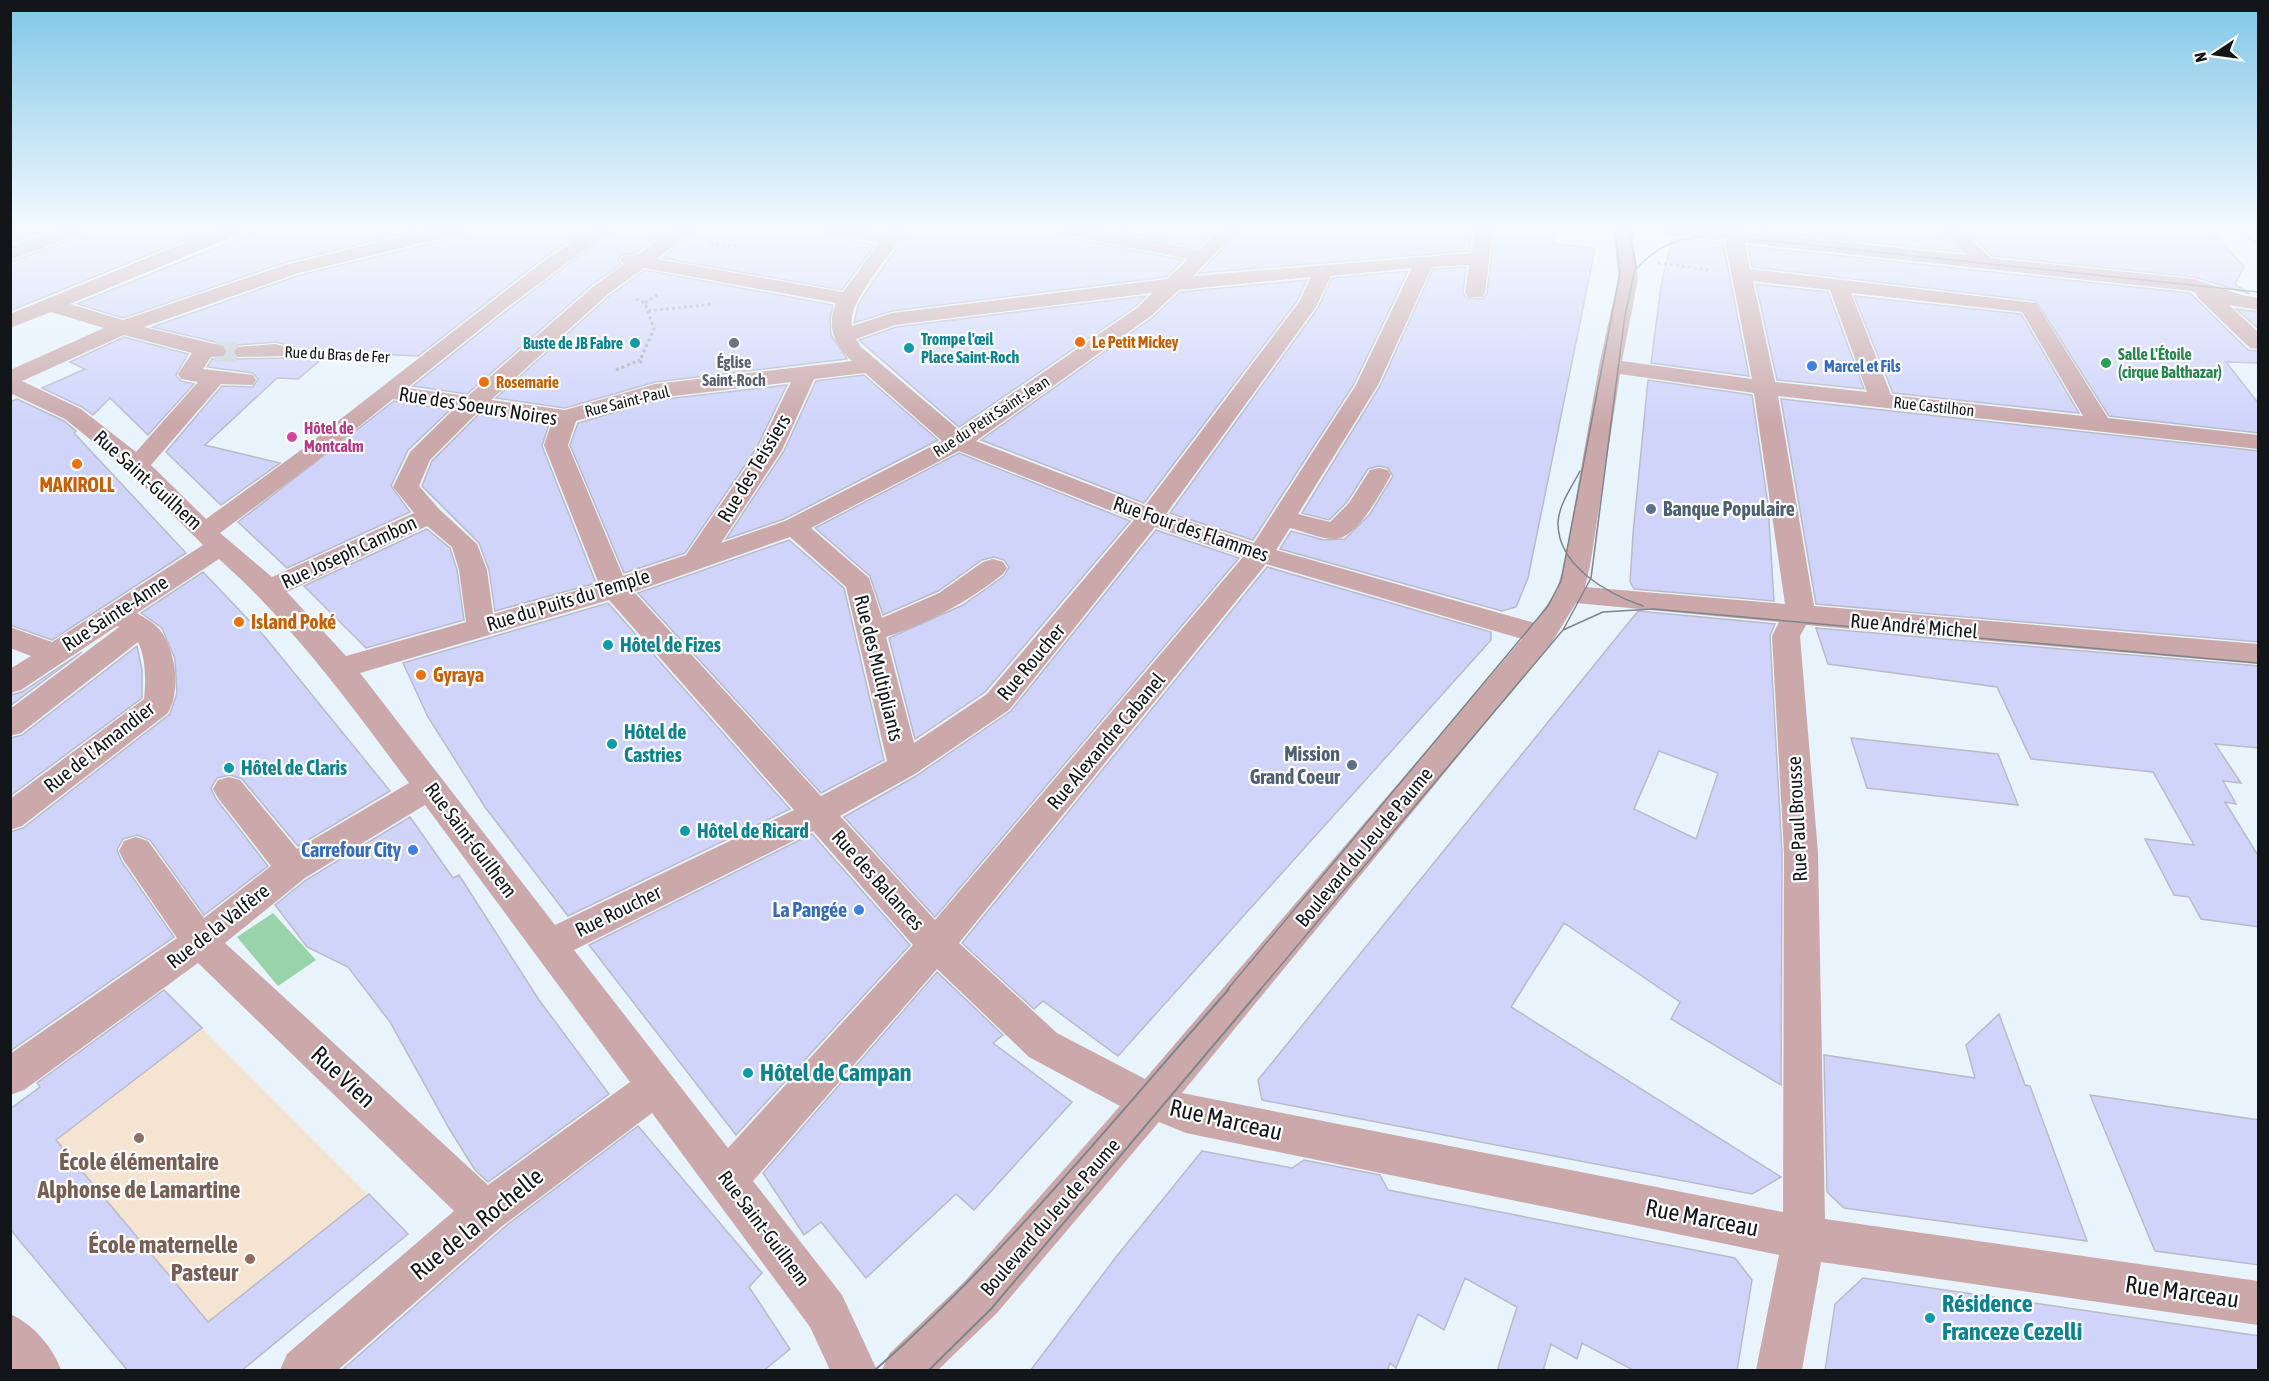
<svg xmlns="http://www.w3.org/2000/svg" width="2269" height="1381" viewBox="0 0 2269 1381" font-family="'Asap Condensed',sans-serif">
  <rect width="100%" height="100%" fill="#e8f3fc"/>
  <path fill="#f6e4d3" d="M168,994L407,1234L241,1370L97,1333L55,1282L10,1109Z"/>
  <path fill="#99d3a9" d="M273,913L316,960L278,986L237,937Z"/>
  <path fill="#d0d4fb" stroke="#babbc6" stroke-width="1.5" fill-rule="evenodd" d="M10,229H51L10,244Z
    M87,229H198L205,232L10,311V262L84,235Z
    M261,229H422L284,263L123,318L77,304Z
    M468,229H587L544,258L418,356L330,352L298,379L277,378L205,445L280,463L221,505L166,452L222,386L253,387L258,379L253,373L207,367L212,359L225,357L228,350L224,344L152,327L300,275L465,235ZM276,342L284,344L288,350L283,358L237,359L232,353L237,345Z
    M615,229H669L636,253L621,255L618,260L621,264L593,284L467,394L413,386L510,308Z
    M697,229H824L828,235L875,245L842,290L662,258Z
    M910,229H1055L1066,237L1183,260L1166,277L892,311L854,323L858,305L866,292Z
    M1108,229H1216L1197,248Z
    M1242,229H1473L1469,251L1199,273Z
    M1495,229H1556L1553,243L1595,249L1528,578L1516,607L1502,611L1280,549L1291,531L1324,540L1345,539L1370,514L1393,476L1388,468L1379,466L1368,469L1347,502L1329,520L1302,513L1380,386L1433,269L1466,267L1463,293L1466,298L1482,299L1487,294Z
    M1746,229H1937L1960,252L1746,230Z
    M1964,229H2211L2244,267L2235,284L2250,294L2194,277L1992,256Z
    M1672,238L1723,243L1749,376L1651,363L1661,286Z
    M1748,246L2190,293L2248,350L2259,351V363L2226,362L2259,404V433L2109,416L2036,301L1752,267Z
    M645,270L833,305L830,319L831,335L847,359L655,382L565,408L496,398L609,296Z
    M1408,271L1354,384L1253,540L1170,513L1318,308L1332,278Z
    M1307,280L1297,301L1144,503L981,440L1152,318L1180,292Z
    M1756,284L1828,292L1864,389L1777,380Z
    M1146,296L1136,306L959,427L859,340L896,327Z
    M1854,296L2021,314L2079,413L1893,393Z
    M2236,309L2259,312V329Z
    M124,337L188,354L176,375L181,381L194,384L148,435L110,398L93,415L82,407L42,388L85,369L70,362Z
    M864,375L938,440L784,519L726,539L784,451L816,381Z
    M1648,380L1752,395L1768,505L1774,601L1634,589L1630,582L1633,534Z
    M787,385L756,449L685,553L624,573L570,445L578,423L657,400Z
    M17,399L64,421L76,431L74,433L186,553L52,640L10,625V402Z
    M1781,399L2259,451V642L1816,604Z
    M394,401L450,410L408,450L391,486L410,512L287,568L238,522Z
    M479,414L549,424L542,446L596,583L495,611L489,570L479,543L422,486L432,461Z
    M959,453L1130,521L985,692L915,739L889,638L963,605L1004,576L1009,567L1004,560L994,557L982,560L938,591L883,615L870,576L815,528Z
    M427,529L450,548L457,570L464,620L366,648L304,586Z
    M1156,530L1239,558L935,917L844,817L916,776L1011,711Z
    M789,540L844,588L884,760L821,793L638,593Z
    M1267,567L1491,632V640L1118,1056L1043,1001L1034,1009L962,943Z
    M203,572L265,637L390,791L298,846L242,779L230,775L217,778L211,788L216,799L268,866L204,915L150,840L137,835L123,839L117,850L122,862L174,937L10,1051V832L23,828L170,714L177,693L175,659L162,628L141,613Z
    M608,603L790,809L568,916L485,807L428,717L403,663Z
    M1638,611L1775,624L1770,636L1782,853L1781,1085L1671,1019L1680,1002L1564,923L1511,1007L1781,1177L1752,1194L1262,1100L1258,1080ZM1659,751L1718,773L1696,839L1634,809Z
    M1816,628L2259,666V748L2215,744L2241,783L2223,781L2236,804L2225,802L2259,857V927L2201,919L2189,897L2174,895L2145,839L2194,845L2153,772L2031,759L1997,687L1828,664Z
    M137,646L142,670V698L10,796V738L22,735Z
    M82,652L10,706V695L22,692Z
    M1851,738L1998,754L2018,805L1867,788Z
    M410,817L453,878L459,875L539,1000L609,1094L488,1182L475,1170L450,1130L390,1022L348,967L307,947L275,905L306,880Z
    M812,834L910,945L736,1135L589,945Z
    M937,972L1003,1035L993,1043L1072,1102L974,1210L956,1194L866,1278L821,1222L804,1235L763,1173Z
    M164,990L202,1028L56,1140L208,1322L369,1194L408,1234L241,1371H128L10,1229V1109L40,1087L37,1083Z
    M1999,1014L2025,1085L2030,1086L2087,1241L1844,1208L1827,1192L1824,1055L1975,1078L1966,1045Z
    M2090,1095L2259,1120V1265L2155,1251Z
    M638,1126L762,1273L749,1287L790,1349L763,1371H341L507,1225Z
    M1202,1151L1292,1168L1304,1160L1380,1175L1388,1190L1735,1258L1752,1280L1737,1371H1635L1582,1343L1577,1359L1551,1344L1543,1371H1497L1517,1307L1465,1278L1444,1330L1418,1314L1396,1368L1390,1363L1387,1371H1030L1116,1257Z
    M1863,1278L2259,1336V1371H1825L1835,1304Z"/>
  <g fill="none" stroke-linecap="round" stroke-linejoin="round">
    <path stroke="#c8d2da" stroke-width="21" stroke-dasharray="21 10" stroke-linecap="butt" d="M215,351L245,352"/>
    <path stroke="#a4adb4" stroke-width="3" stroke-dasharray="3 3" stroke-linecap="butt" d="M2239,229L2258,245
      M710,243L741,247
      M1658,263L1710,270
      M636,299L645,303L654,329L640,360L643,366
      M645,303L660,293
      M648,311L714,304
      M303,353L385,357
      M616,370L640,360"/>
    <path fill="#cba9ab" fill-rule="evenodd" d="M58,229H85L83,233L10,260V247Z
      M218,229H244L242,233L70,304L123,320L285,265L432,229H466L464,233L299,273L144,327L223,346L226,351L223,356L211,357L203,369L253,375L256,380L253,385L221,384L151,465L206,519L297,453L545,260L591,229H613L509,306L407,388L468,396L594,286L624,264L620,260L623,256L637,255L673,229H695L657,259L843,292L879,243L828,233L826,229H866L886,233L889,229H908C895,249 846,303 852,326L892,313L1167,279L1188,259L1066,235L1057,229H1096L1198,250L1220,229H1240L1193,276L1471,253L1475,229H1493L1485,293L1482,297H1468L1465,293L1469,265L1432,267L1378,385L1298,514L1330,522L1349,503L1370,470L1379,468L1388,470L1391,475C1381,492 1358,537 1336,539C1322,540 1303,531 1290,528L1276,550L1535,623L1556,591L1564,566L1599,366L1618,279L1614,229H1632L1638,279L1622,361L1752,379L1725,241L1666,235L1657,229H1744V232L1966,255L1939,229H1960L1991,258L2194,279L2242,295L2258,298V310L2229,305L2258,332V349L2250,348L2198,298L2196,293L2191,291L1745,243L1750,269L2036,303L2108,418L2258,435V449L1778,396L1814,606L2258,644V664L1806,625L1800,636L1818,853L1825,1219L2258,1281V1325L1821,1262L1802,1370H1756L1779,1255L1186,1133L1159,1122L997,1313L938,1370H882L889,1354L965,1281L1120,1106L1029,1057L937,969L753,1181L842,1295L877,1370H830L810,1327L652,1113L501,1227L338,1370H280L287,1354L454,1211L198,963L24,1090L10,1095V1054L177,938L124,861L119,851L124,841L136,837L148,841L204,918L271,866L218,798L213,789L218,780L229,777L240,780L297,849L409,783C350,704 293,625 219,559L137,613C145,618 154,623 160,630C176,651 181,690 168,713L22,826L10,830V799L144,699C146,682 146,658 138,642L21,733L10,736V709L119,627L117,626L21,690L10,693V669L31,656L10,648V627L52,642L203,545L128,470L65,419L10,393V370L104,328L51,312L10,328V314ZM644,268L836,303C827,325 833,345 852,361L655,384L565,410L491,400L608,294ZM1412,268L1356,385L1254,543L1166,514L1316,307L1331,276ZM1311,277L1299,302L1145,506L976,441L1151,316L1179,290ZM1753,281L1830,290L1867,392L1775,382ZM1152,293L1137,308L959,430L861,347L856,339L895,325ZM1851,293L2022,312L2083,416L1891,395ZM124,335L192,353L178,374L181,379L198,382L136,452L81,409L22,381ZM865,373L942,441L785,521L721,543L782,450L814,379ZM1620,374L1754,393L1785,604L1585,587L1590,566ZM791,382L758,450L686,555L623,576L568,445L576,421L657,398ZM393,399L455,408L410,452L393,487L414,513L272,577L220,533L314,463ZM478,412L552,422L544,445L599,584L493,614L487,570L477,544L439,509L419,486L430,460ZM959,451L1134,520L987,694L914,743L886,637C930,622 966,603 1003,574L1007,568L1003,562L993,559L983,562L939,593L882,618L869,578L811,528ZM427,526L452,547L459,570L466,622L346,656L287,592ZM1155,527L1243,557L935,920L840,816L915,774L1009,710ZM790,537L846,587L887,761L821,796L634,592ZM1266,564L1522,639L1145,1079L1057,1033L959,943ZM609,600L794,810L555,925L360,673ZM1576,603L1779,622L1772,636L1784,853L1783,1212L1182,1093L1552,642ZM425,805L630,1082L488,1185L225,943L305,878ZM813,831L913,945L728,1148L574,950Z
      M275,344L283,346L286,351L283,356L237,357L234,352L237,347Z
      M10,1314C33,1324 53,1347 61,1370H10Z"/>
    <path stroke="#7d848a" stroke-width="1.5" d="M1634,271C1657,245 1680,237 1714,235L2258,292
      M1580,471C1572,487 1559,504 1558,522C1557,566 1608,594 1643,606
      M1563,630L1603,612L1653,609L2258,663
      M1227,990L1548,606L1561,581L1620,273L1615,229
      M1260,990L1563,630L1591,578L1625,315L1636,265L1628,229"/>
    <path stroke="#7d848a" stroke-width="2" d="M875,1370C1003,1258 1116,1116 1229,989
      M929,1370L991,1309L1261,989"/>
  </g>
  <linearGradient id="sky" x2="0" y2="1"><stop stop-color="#7fc6e6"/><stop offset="0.54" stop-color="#f5fafe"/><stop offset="1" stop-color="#f5fafe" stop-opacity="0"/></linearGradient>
  <rect width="2269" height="423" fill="url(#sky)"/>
  <g fill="#e8710a" stroke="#fff" stroke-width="2">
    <circle cx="1080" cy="342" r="6"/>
    <circle cx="484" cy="382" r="6"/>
    <circle cx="77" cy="464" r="6"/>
    <circle cx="239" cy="622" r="6"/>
    <circle cx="421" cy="675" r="6"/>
  </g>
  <g fill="#0f9aa8" stroke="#fff" stroke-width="2">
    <circle cx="635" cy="343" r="6"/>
    <circle cx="909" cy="348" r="6"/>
    <circle cx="608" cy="645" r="6"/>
    <circle cx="612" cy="744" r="6"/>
    <circle cx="229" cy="768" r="6"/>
    <circle cx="685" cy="831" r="6"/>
    <circle cx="748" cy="1073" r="6"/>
    <circle cx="1930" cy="1318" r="6"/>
  </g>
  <circle fill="#6b7280" stroke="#fff" stroke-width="2" cx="734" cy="343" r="6"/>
  <circle fill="#2e9e5b" stroke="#fff" stroke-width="2" cx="2106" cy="363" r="6"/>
  <g fill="#3f7fe0" stroke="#fff" stroke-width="2">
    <circle cx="1812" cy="366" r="6"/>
    <circle cx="413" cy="850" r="6"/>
    <circle cx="859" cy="910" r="6"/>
  </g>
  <circle fill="#d1479c" stroke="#fff" stroke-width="2" cx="292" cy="437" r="6"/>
  <g fill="#5c6f8a" stroke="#fff" stroke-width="2">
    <circle cx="1651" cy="509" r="6"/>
    <circle cx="1352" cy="765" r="6"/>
  </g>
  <g fill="#8d6e63" stroke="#fff" stroke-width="2">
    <circle cx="139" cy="1138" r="6"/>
    <circle cx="250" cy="1259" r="6"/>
  </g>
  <g text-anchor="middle" stroke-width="4.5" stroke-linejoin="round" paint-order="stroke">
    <g font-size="16" font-weight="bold" fill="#0d838f" stroke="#fff" text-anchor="start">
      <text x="921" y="345">Trompe l'œil<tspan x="921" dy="18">Place Saint-Roch</tspan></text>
      <text x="623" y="349" text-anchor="end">Buste de JB Fabre</text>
    </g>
    <g font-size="16" font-weight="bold" fill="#c56008" stroke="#fff" text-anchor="start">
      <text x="1092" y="348">Le Petit Mickey</text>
      <text x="496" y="388">Rosemarie</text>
    </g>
    <g font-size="16" fill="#131619" stroke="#fff">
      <text transform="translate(337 354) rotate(3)" y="6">Rue du Bras de Fer</text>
      <text transform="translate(627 401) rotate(-14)" y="6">Rue Saint-Paul</text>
      <text transform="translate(1934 406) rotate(6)" y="6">Rue Castilhon</text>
      <text transform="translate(991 416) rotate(-33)" y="6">Rue du Petit Saint-Jean</text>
    </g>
    <g font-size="16" font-weight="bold" fill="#27864d" stroke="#fff" text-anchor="start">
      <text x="2118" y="360">Salle L'Étoile<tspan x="2118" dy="18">(cirque Balthazar)</tspan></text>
    </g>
    <g font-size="16" font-weight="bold" fill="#5b616d" stroke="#fff">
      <text x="734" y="368">Église<tspan x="734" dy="18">Saint-Roch</tspan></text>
    </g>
    <g font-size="16" font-weight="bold" fill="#366cbe" stroke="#fff" text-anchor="start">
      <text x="1824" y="372">Marcel et Fils</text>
    </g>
    <g font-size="16" font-weight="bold" fill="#b23c85" stroke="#fff" text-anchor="start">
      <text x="304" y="434">Hôtel de<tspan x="304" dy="18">Montcalm</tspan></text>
    </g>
    <g font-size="20" fill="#131619" stroke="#fff">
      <text transform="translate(478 406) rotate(9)" y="7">Rue des Soeurs Noires</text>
      <text transform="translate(754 468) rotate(-59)" y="7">Rue des Teissiers</text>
      <text transform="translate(148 480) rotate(42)" y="7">Rue Saint-Guilhem</text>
      <text transform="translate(1191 529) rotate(19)" y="7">Rue Four des Flammes</text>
      <text transform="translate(349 552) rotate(-25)" y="7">Rue Joseph Cambon</text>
      <text transform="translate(568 600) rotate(-17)" y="7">Rue du Puits du Temple</text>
      <text transform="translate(115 613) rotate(-33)" y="7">Rue Sainte-Anne</text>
      <text transform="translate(1914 626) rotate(5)" y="7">Rue André Michel</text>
      <text transform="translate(1031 662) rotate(-50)" y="7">Rue Roucher</text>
      <text transform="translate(879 668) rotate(76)" y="7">Rue des Multipliants</text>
      <text transform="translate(1106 741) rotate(-50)" y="7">Rue Alexandre Cabanel</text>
      <text transform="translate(99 747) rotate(-38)" y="7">Rue de l'Amandier</text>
      <text transform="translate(1797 819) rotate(-93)" y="7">Rue Paul Brousse</text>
      <text transform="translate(471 840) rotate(53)" y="7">Rue Saint-Guilhem</text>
      <text transform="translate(1364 847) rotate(-50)" y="7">Boulevard du Jeu de Paume</text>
      <text transform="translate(878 880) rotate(48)" y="7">Rue des Balances</text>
      <text transform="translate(618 911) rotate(-26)" y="7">Rue Roucher</text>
      <text transform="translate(218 926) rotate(-38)" y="7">Rue de la Valfère</text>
      <text transform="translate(1050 1217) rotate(-49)" y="7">Boulevard du Jeu de Paume</text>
      <text transform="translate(764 1228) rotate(53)" y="7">Rue Saint-Guilhem</text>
    </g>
    <g font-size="20" font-weight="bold" fill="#c56008" stroke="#fff" text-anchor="start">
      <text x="77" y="492" text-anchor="middle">MAKIROLL</text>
      <text x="251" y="629">Island Poké</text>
      <text x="433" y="682">Gyraya</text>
    </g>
    <g font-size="20" font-weight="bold" fill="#4e5e75" stroke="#fff" text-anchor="start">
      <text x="1663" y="516">Banque Populaire</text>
      <text x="1340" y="761" text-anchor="end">Mission<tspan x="1340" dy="23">Grand Coeur</tspan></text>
    </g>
    <g font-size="20" font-weight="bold" fill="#0d838f" stroke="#fff" text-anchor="start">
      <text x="620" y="652">Hôtel de Fizes</text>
      <text x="624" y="739">Hôtel de<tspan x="624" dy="23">Castries</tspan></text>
      <text x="241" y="775">Hôtel de Claris</text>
      <text x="697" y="838">Hôtel de Ricard</text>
    </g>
    <g font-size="20" font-weight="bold" fill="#366cbe" stroke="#fff" text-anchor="end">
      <text x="401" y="857">Carrefour City</text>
      <text x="847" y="917">La Pangée</text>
    </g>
    <g font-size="24" font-weight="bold" fill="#0d838f" stroke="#fff" text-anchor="start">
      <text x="760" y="1081">Hôtel de Campan</text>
      <text x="1942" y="1312">Résidence<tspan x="1942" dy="28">Franceze Cezelli</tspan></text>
    </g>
    <g font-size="24" fill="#131619" stroke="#fff">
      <text transform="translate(343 1077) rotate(43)" y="8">Rue Vien</text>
      <text transform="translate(1226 1120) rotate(13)" y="8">Rue Marceau</text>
      <text transform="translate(1702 1218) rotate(11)" y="8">Rue Marceau</text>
      <text transform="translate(477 1224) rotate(-39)" y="8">Rue de la Rochelle</text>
      <text transform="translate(2182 1292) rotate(8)" y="8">Rue Marceau</text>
    </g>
    <g font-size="24" font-weight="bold" fill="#785e54" stroke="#fff">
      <text x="139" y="1170">École élémentaire<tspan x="139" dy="28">Alphonse de Lamartine</tspan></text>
      <text x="238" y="1253" text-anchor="end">École maternelle<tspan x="238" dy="28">Pasteur</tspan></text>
    </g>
  </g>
  <rect width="2269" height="1381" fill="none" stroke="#131619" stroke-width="24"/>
  <g transform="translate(2215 54) rotate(257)" stroke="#ffffff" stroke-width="4.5" paint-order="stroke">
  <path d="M0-4.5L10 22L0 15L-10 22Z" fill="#131619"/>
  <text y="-9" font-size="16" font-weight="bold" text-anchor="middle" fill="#131619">N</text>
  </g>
</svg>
